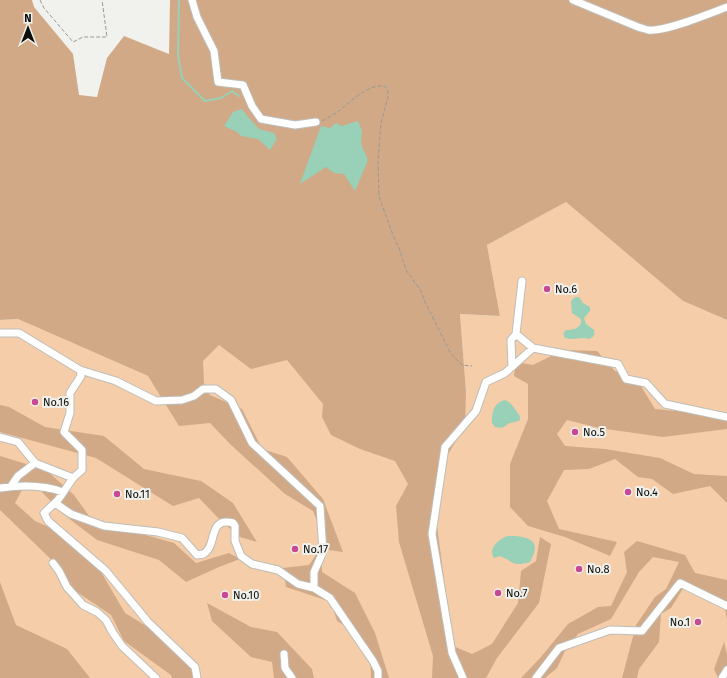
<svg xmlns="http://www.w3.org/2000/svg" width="727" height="678" viewBox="0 0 727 678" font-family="'Fira Sans',sans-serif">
  <rect width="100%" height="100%" fill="#f1f2ed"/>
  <path fill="#f5cda8" d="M566,202L683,301L727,320V678H67L0,618V320L18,319L148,376L214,329L466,391L460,314L500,316L487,245Z"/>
  <path fill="#d1a986" d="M0,0H32L34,7L73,54L79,95L97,97L107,58L124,36L169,54L170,0H727V320L683,301L566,202L487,245L500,316L460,314L466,391L465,426L438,471L437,526L453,646L472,654L492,644L518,603L521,571L536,561L540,537L551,544L539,603L497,658L486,678H432L433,656L399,542L396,506L408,484L395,461L360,449L331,435L322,417L323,404L287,360L251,369L219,345L203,361L204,384L210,395L242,409L262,449L287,457L323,499L343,552L329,550L313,511L285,494L230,444L210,423L179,426L148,376L18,319L0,320Z
    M563,350L597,351L615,371L636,378L655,409L727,416V429L663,437L599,428L567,420L557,434L565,446L605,449L660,458L694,474L727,476V503L710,486L673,494L652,479L638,477L615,459L589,469L564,470L547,501L559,529L617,542L610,556L565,537L528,526L510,507V464L528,419V384L514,376L516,362L533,365Z
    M0,405L9,407L45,427L104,436L144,469L201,481L233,503L257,542L240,537L222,522L199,498L173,506L96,458L0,432Z
    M0,456L46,470L74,495L92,520L174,543L196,563L229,553L240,559L219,567L186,582L159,560L97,540L63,514L39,489L22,490L15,503L35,521L51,528L97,565L125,613L151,629L202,678H172L171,675L124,641L111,615L71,588L58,566L0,510Z
    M637,541L685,555L695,573L727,580V620L725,609L712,599L684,587L671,608L661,614L659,642L639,669L637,678H622L636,625L655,597L666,589L679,562L653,557L639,572L611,619L578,634L565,651L557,668L545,678H521L541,657L568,624L598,607L611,606L627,572L624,552Z
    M318,552L322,560V572L355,593L375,633L389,678H371L370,655L355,632L337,621L331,602L286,587L283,568L309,565Z
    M0,582L16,625L67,649L90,678H0Z
    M207,603L251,627L277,632L312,669L314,678H274L272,662L251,657L212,621Z
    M724,642L727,655V678H718L714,669Z"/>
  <path fill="#98d0b8" d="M242,109L248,117L259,129L274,133L277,139L270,150L258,139L241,136L237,132L224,126L233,112Z
    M358,121L362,131L361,144L368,160L355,191L344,174L334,173L326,167L300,184L321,126L330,128L336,123L342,126Z
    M575,297H579L583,303L590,307V311L584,318L586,324L594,330C595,335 594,337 589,339C581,336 574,341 565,338C563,335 563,333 566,330C573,330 578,329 581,323V319L572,313L571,301Z
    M505,400C511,402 516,411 520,416V420C516,422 514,422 510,423C503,426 506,429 495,427L492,423C492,413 493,403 505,400Z
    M515,536C534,538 540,543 530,562C512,567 515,562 500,556L494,558C488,549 497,541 505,537C507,536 512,536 515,536Z"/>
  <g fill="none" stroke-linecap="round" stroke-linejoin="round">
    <path stroke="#98d0b8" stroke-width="2" d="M179,0L178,55L182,78L205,101L221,98L232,91L239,96"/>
    <g stroke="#bdbeb9" stroke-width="9">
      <path id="minor" d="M192,0L197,17L214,51L218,82L243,85L252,106L261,119L295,125L316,122
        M573,0L638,27C641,28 645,29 648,30C665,32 709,14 727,7
        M0,333H19L80,370L116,381L156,401L182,400L194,396L203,389H216L231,400L252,443L320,506L323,552L314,572V588
        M516,334L533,348L618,364L626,379L646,383L665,404L727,417
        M512,367L511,340L516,334L522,281
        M80,370L81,376L70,393V413L64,432L82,450V470L73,478L58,500L44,513L48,521L106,571L148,622L195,667L197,678
        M0,437L18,442L35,463L73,478
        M11,486L18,476L35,463
        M0,488C20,485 44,485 63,492
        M55,503L71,514L104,526L158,532L182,538L197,555C199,554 201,555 203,554C218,547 207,516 233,523L235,526V541L241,556L252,564L278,570L298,584L314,588L330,598L373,661L378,671V678
        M53,563L59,571L67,587L83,605L97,612L106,620L113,633L122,646L156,678
        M284,654L285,668L292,678
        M463,678L452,653L432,534L445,447L476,411L486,382L505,373L533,348
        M536,678L559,648L610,630L642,631L680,583L727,606
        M722,678L727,670"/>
    </g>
    <path stroke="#989995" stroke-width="1" stroke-dasharray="4 2" stroke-linecap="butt" d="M40,0L44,8L73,42L83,37H107L102,0
      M322,121C327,118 332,116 336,113C350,103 366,84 385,86L388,92V97L381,123L378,160L379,197L394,238L399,248L406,270L421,291L425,302L451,354L462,365L472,366"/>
    <use href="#minor" stroke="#fff" stroke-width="7"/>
  </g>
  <g fill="#c74893" stroke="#f1f2ed" stroke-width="1.5">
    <circle cx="547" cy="289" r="4"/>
    <circle cx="35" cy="402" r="4"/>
    <circle cx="575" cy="432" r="4"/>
    <circle cx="628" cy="492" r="4"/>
    <circle cx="117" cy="494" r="4"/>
    <circle cx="295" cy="549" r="4"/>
    <circle cx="579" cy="569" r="4"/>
    <circle cx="498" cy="593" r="4"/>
    <circle cx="225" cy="595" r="4"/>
    <circle cx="698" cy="622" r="4"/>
  </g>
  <g text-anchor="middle" stroke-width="4" stroke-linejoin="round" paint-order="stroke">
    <g font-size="11" fill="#0d0d0b" stroke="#f1f2ed" text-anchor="start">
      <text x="555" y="293">No.6</text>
      <text x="43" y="406">No.16</text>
      <text x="583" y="436">No.5</text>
      <text x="636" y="496">No.4</text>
      <text x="125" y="498">No.11</text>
      <text x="303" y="553">No.17</text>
      <text x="587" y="573">No.8</text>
      <text x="506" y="597">No.7</text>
      <text x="233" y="599">No.10</text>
      <text x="690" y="626" text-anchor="end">No.1</text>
    </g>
  </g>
  <g transform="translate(28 28)" stroke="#f1f2ed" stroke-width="3" paint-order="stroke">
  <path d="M0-3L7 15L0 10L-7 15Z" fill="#0d0d0b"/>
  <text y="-6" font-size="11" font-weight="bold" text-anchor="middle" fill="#0d0d0b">N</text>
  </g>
</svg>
